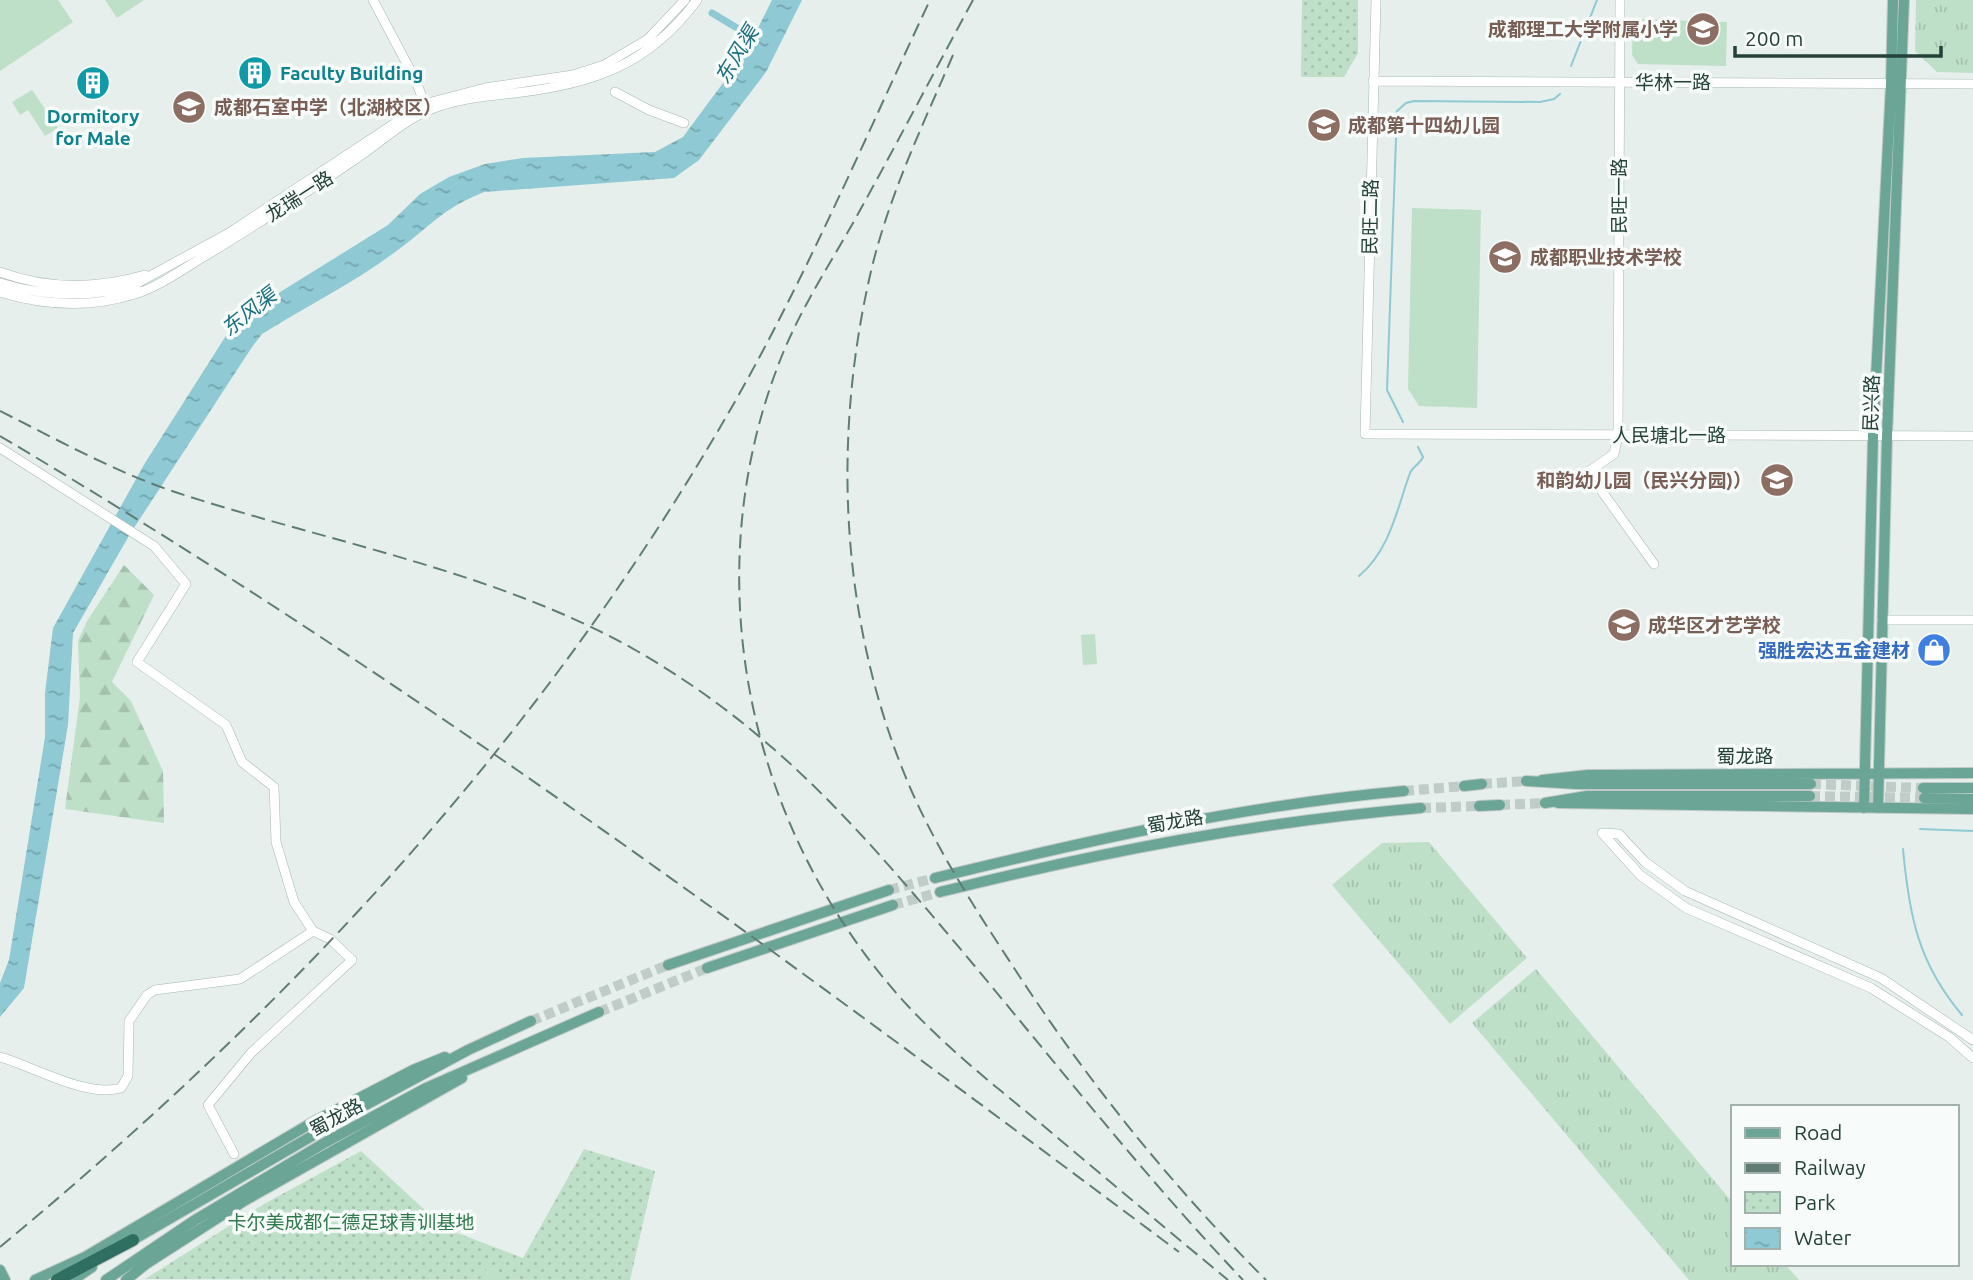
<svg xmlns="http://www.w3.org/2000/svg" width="1973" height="1280" viewBox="0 0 1973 1280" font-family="Ubuntu,'Noto Sans SC',sans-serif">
  <defs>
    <pattern id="grass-tufts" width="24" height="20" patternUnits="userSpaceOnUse" patternTransform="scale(1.75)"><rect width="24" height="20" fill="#bfe0c8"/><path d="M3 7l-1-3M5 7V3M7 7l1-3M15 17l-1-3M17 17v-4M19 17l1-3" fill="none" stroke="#a4c1ad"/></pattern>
    <pattern id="forest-firs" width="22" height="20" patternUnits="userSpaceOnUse" patternTransform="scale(1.75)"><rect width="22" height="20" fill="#bfe0c8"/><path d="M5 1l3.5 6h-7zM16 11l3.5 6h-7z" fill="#a4c1ad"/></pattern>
    <pattern id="park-dots" width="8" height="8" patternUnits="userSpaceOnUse" patternTransform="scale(1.75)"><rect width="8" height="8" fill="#bfe0c8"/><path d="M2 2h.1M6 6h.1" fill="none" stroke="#a4c1ad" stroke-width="1.8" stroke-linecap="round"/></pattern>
    <pattern id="water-ripples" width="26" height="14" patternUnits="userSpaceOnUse" patternTransform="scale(1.75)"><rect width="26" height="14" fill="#8ec9d4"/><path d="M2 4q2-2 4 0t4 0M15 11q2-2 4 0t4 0" fill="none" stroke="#74a5ad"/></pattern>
  </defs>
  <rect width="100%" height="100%" fill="#e6efeb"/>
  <path fill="url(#grass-tufts)" d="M1916,0H1973V73L1937,72L1915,51Z
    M1429,842L1527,958L1450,1024L1332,885L1382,843Z
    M1536,969L1733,1203V1264H1785L1799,1280H1689L1472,1023Z"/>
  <path fill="url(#forest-firs)" d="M124,565L154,595L112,682L131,701L163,771L164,823L65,809L80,697L78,641L87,621Z"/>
  <path fill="url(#park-dots)" d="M1302,0H1358V53L1344,77H1301Z
    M584,1149L655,1171L630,1280L145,1279L264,1204L361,1151L444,1228L523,1258Z"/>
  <path fill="#bfe0c8" d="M0,0H58L73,22L0,71Z
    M105,0H144L117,18Z
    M1633,19L1727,22L1726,66L1638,64L1632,55Z
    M32,90L58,128L45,136L28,110L20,115L12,102Z
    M1412,208L1481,210L1477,408L1419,406L1408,389Z
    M1095,634L1097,664L1083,665L1081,635Z
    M489,1266L508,1280H479Z"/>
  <path fill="url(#water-ripples)" d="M772,0H802L766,72L699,160L674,178L484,192C441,209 430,227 395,252C354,283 305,307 262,334L252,347L130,534L73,633L68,725L24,988L0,1017V983L9,960L45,737V693L53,628L145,463L229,331L248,312L388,225L420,194L449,177L485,164L523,158L655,152L683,137L746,52Z"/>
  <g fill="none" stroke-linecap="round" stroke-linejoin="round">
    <path stroke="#8ec9d4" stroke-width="2" d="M1571,66L1597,0
      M1403,422L1387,390L1397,111L1406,103L1414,101L1540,102L1554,99L1560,94
      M1359,576C1390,550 1397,509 1410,473C1412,467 1420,464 1423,457L1418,447
      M1920,829L1973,831
      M1903,849C1909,915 1918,963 1962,1015"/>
    <path stroke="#8ec9d4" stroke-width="7" d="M712,13L742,31"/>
    <path stroke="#bfccc8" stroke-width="10" stroke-dasharray="10 5" stroke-linecap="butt" d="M1482,784L1526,781
      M1811,784L1923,788
      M1404,791L1464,786
      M1810,796L1924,798
      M1500,805L1545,803
      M1421,808L1479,806
      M889,890L935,878
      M893,905L940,892
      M599,1012L707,968
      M531,1021L668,965"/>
    <g stroke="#a8b8b2" stroke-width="10">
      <path id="minor" d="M373,0L416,81L426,108
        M1376,0L1365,434L1973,436
        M1620,0L1618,435L1614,454L1588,472L1654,564
        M1373,81L1973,84
        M615,92L649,110L684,123
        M0,272C48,290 96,289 145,275
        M0,283C46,297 89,298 136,286
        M130,287L229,233L424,104L485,88L573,75L604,65L648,39L685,0
        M0,292C45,306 90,308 135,294C160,286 183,269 205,256C256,225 307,192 357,158C379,143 402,122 427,111C454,99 486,96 515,93C593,84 649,65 697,0
        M0,448L154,546L186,584L137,662L226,725L242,762L274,787L276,842L294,902L313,931L330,939L352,960L251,1053L208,1105L234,1154
        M1882,620H1973
        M1602,833L1640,875L1686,908L1871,988L1949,1037L1973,1058
        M1602,833L1619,834L1645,862L1685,891L1881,978L1973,1040
        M0,1057C33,1066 86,1098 121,1088L128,1076L129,1021L147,995L155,990L240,979L313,931"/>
    </g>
    <g stroke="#c2cac8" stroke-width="12">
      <path id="major" d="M1542,780L1588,775L1973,773
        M1526,781L1577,784H1811
        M1464,786L1482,784
        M1923,788H1973
        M1924,798L1973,799
        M1545,803L1587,796H1810
        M1558,803L1973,809
        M1479,806L1500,805
        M1864,808L1873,436L1891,84L1893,0
        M1878,808L1887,436L1904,0
        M935,878C1090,840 1245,805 1404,791
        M940,892C1101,852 1255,822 1421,808
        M668,965L889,890
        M707,968L893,905
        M126,1244L360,1108L468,1050L531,1021
        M0,1270L5,1280
        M35,1280L85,1257L313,1122L413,1070L445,1057
        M73,1280L92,1267
        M106,1280L195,1220L326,1142L426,1088L599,1012
        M126,1280L146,1264L244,1201L462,1078"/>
    </g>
    <g stroke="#c2cac8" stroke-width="14">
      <path id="highway" d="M57,1280L133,1240"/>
    </g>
    <use href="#minor" stroke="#fff" stroke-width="9"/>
    <use href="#major" stroke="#6aa596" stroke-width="10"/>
    <use href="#highway" stroke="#2f6f62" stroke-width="12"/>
    <path stroke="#5f7d75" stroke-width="2" stroke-dasharray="14 7" stroke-linecap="butt" d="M973,0C933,74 894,149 853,223C828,267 800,310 781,358C693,579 748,833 908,1006C948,1049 995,1086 1040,1123C1102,1175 1165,1228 1228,1280
      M953,55C921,129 886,202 869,280C831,450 842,632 912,792C940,855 978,913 1016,971C1089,1083 1171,1185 1266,1280
      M0,411C58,440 117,473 178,493C328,542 499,572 637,651C776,731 861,831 963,952C1055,1062 1144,1176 1243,1280
      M0,436C412,680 796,966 1179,1252
      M0,1247C291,1006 539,741 729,412C805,280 865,138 930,0"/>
  </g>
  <defs>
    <g id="school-disc" transform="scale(1.75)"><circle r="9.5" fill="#8d6e63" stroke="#f7fbf9"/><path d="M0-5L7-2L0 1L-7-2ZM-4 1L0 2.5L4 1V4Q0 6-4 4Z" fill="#fff"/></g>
    <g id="building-disc" transform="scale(1.75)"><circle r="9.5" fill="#0f9aa8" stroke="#f7fbf9"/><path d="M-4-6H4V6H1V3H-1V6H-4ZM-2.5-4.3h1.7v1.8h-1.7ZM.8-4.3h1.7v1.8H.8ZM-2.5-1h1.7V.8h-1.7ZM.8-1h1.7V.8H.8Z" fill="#fff"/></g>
    <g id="shop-disc" transform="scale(1.75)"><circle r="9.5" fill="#3f7fe0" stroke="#f7fbf9"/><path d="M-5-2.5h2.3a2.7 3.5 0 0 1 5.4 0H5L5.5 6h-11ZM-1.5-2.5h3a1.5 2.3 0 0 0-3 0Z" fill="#fff"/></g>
  </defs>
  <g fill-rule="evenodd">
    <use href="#school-disc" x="1703" y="29"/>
    <use href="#building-disc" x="255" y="73"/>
    <use href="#building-disc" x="93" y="83"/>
    <use href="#school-disc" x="189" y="107"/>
    <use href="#school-disc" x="1324" y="125"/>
    <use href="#school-disc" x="1505" y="257"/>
    <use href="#school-disc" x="1777" y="480"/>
    <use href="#school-disc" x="1624" y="625"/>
    <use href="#shop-disc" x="1934" y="650"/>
  </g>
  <g text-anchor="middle" stroke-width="7" stroke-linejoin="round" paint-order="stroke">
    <g font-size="19" font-weight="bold" fill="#785e54" stroke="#f7fbf9" text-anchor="start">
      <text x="1678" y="36" text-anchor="end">成都理工大学附属小学</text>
      <text x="214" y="114">成都石室中学（北湖校区）</text>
      <text x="1348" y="132">成都第十四幼儿园</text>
      <text x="1530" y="264">成都职业技术学校</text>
      <text x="1752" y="487" text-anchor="end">和韵幼儿园（民兴分园)）</text>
      <text x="1648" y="632">成华区才艺学校</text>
    </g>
    <g font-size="19" font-weight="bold" fill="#0d838f" stroke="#f7fbf9" text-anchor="start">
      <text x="280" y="80">Faculty Building</text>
      <text x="93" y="123" text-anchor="middle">Dormitory<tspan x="93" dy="22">for Male</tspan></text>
    </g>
    <g font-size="19" fill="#24423a" stroke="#f7fbf9">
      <text x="1673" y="89">华林一路</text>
      <text transform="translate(299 196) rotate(-33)" y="7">龙瑞一路</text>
      <text transform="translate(1619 196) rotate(-90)" y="7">民旺一路</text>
      <text transform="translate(1370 217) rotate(-89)" y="7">民旺二路</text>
      <text transform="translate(1871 403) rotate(-88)" y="7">民兴路</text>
      <text x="1669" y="442">人民塘北一路</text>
      <text x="1745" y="763">蜀龙路</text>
      <text transform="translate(1175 821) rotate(-10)" y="7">蜀龙路</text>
      <text transform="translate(336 1117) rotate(-29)" y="7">蜀龙路</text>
    </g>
    <g font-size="19" font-weight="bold" fill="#366cbe" stroke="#f7fbf9" text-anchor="end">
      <text x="1910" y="657">强胜宏达五金建材</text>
    </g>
    <g font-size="19" fill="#2d7a4b" stroke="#f7fbf9">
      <text x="351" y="1229">卡尔美成都仁德足球青训基地</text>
    </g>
    <g font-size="21" font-style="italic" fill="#1c6f80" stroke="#f7fbf9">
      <text transform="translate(737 55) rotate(-59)" y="7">东风渠</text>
      <text transform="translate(249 312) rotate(-38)" y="7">东风渠</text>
    </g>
  </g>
  <rect x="1731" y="1105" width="228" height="161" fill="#f7fbf9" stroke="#a3b1ad" stroke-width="2"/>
  <rect x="1745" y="1128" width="35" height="10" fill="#6aa596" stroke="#a3b1ad" stroke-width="2"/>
  <text x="1794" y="1140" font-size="21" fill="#24423a">Road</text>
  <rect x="1745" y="1163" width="35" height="10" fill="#5f7d75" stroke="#a3b1ad" stroke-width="2"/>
  <text x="1794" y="1175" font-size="21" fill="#24423a">Railway</text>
  <rect x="1745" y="1192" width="35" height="21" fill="url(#park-dots)" stroke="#a3b1ad" stroke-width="2"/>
  <text x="1794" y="1210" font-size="21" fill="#24423a">Park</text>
  <rect x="1745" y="1228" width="35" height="21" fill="url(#water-ripples)" stroke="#a3b1ad" stroke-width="2"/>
  <text x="1794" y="1245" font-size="21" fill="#24423a">Water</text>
  <path d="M1735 46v10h206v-10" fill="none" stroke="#24423a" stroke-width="3.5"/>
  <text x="1745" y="46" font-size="21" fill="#24423a" stroke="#f7fbf9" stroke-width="5" paint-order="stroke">200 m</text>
</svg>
